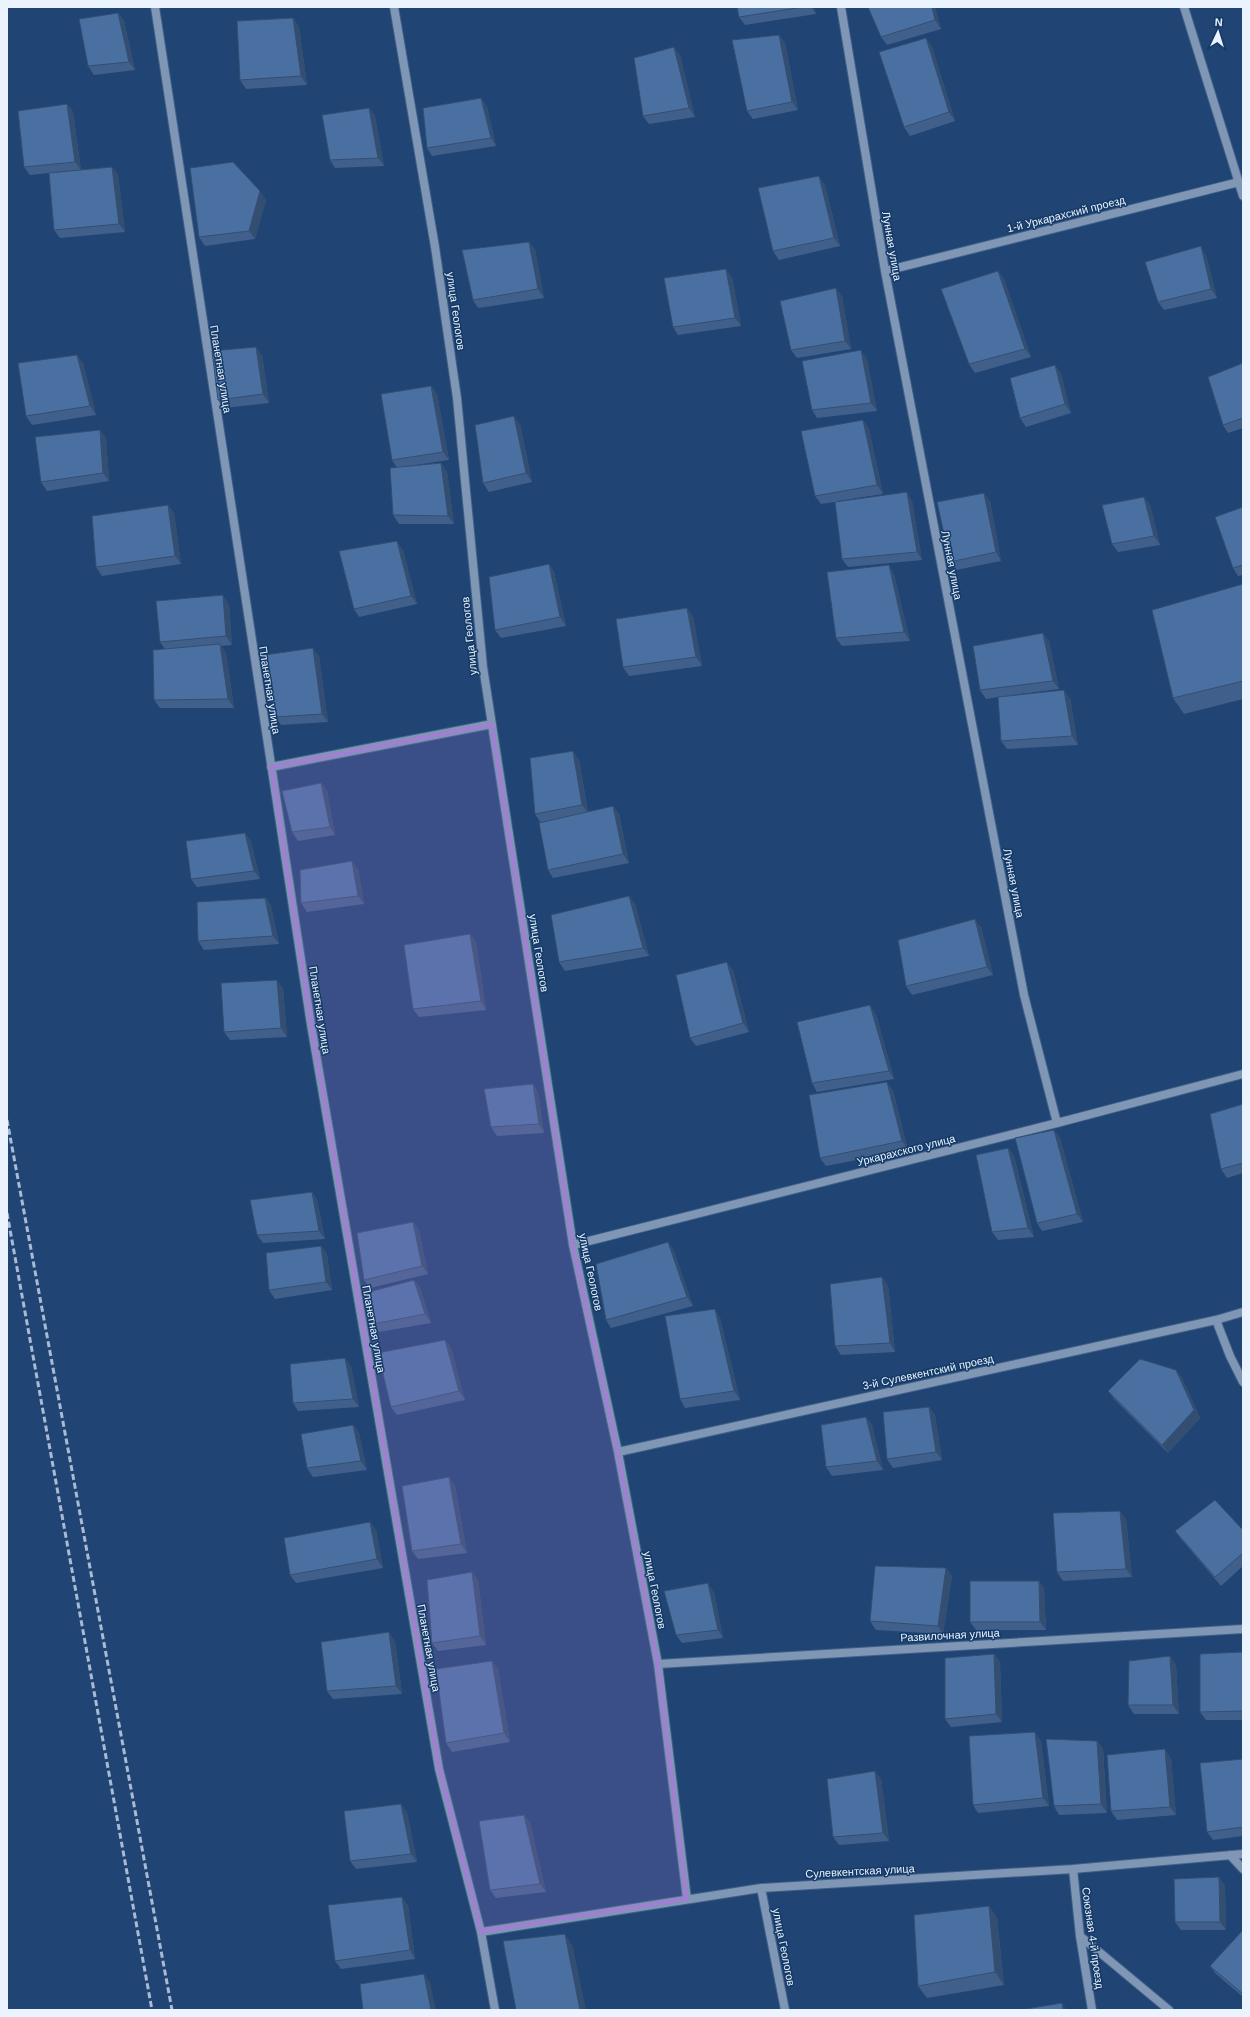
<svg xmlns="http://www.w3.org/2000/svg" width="1250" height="2017" viewBox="0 0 1250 2017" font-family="Helvetica,sans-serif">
  <rect width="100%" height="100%" fill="#204473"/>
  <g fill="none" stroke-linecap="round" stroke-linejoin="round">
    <g stroke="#406089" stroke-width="10">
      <path id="minor" d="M155,7L311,1025L439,1769L481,1932L495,2010
        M394,7L435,247L457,398L483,667L573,1245L618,1452L658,1664L687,1899
        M841,7L885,271L1024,995L1057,1123
        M1184,7L1243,196
        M885,271L1239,182
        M271,767L492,724
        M573,1245L1057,1123L1243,1074
        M1216,1320L1230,1356L1243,1382
        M618,1452L1216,1320L1243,1312
        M658,1664L1243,1629
        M1230,1855L1243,1869
        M1073,1869L1080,1936L1092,2010
        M761,1888L785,2010
        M481,1932L761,1888L1073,1869L1243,1854
        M1080,1936L1169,2010"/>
    </g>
    <use href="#minor" stroke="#7f96b4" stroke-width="8"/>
    <path stroke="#a9bad1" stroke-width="3" stroke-dasharray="6 3" stroke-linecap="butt" d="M7,1120L172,2010
      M7,1213L152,2010"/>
  </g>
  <path fill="#40608b" d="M737,7H814L816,14L745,25L739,17Z
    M935,7L941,29L887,45L881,37Z
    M118,13L124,21L135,70L94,75L88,66Z
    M293,18L299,27L307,85L246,89L240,80Z
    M779,35L785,43L798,110L753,119L747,111Z
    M926,38L932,47L955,121L910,136L904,127Z
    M680,55L695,117L649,124L643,116Z
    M481,98L487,107L496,146L432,156L427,148Z
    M67,104L73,112L81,170L112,167L118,175L125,232L60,238L54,230L49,173L30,175L24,167Z
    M369,108L375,116L384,166L335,168L330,160Z
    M825,185L840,246L779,260L773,251Z
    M260,191L266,200L255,239L205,246L199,237Z
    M529,242L535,250L544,298L478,308L473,300Z
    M1206,255L1217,298L1164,310L1158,302Z
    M998,271L1004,279L1031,357L975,373L969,364Z
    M732,277L741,326L678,335L673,327Z
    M842,296L851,349L797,358L791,350Z
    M262,355L269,403L224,408L218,400Z
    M867,359L877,411L817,418L812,410Z
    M83,363L96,415L32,425L26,416Z
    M1243,363V428L1228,433L1223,425Z
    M1055,365L1061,374L1071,413L1026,427L1020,418Z
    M431,386L437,394L449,460L409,466L441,463L447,472L454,524H399L393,515L397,468L392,460Z
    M863,420L869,429L883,494L838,501H912L922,560L848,567L842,559L835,502L821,504L815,496Z
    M520,424L532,482L489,492L483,483Z
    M106,438L109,481L47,491L41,482Z
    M1144,497L1150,505L1160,545L1118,552L1112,544Z
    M990,501L1001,561L956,570L950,562Z
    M168,505L174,513L181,564L102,576L96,567Z
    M1243,507V575L1238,576L1233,568Z
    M403,550L417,604L359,617L354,609Z
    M549,564L554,572L566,626L501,638L495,630Z
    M889,565L894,574L910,641L842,646L836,638Z
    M1243,584V699L1184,714L1173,698Z
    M229,604L232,645L221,646L226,653L234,708H160L154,700L165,649L160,642Z
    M693,616L702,666L629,676L623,667Z
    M1049,641L1059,689L1013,695L1070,698L1078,745L1007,749L1001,741L998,697L986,699L980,690Z
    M319,656L328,722L281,725L275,717Z
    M579,759L588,812L613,806L619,814L629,863L553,878L548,870L541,823L535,814Z
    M321,783L327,791L335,835L298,841L292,832Z
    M245,833L251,842L260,879L197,887L191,879Z
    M358,869L364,904L307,912L301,903Z
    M629,896L635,904L649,956L565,971L559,962Z
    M266,898L271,906L279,944L204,950L198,941Z
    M981,927L993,975L912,995L906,986Z
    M470,934L476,942L486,1010L419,1017L413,1009Z
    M733,970L749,1032L696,1046L690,1038Z
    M283,988L287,1037L230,1040L224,1032Z
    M876,1014L894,1079L817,1092L812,1083Z
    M887,1082L893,1091L908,1150L826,1166L820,1158Z
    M533,1084L538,1093L544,1133L497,1136L491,1127Z
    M1243,1104V1173L1227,1178L1221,1169Z
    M1054,1130L1060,1138L1083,1222L1042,1231L1037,1223Z
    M1008,1148L1014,1156L1034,1237L998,1240L992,1232Z
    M312,1192L317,1200L325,1239L263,1243L257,1235Z
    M413,1222L419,1230L428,1274L370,1288L364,1280Z
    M668,1242L674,1251L693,1306L611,1328L606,1320Z
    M321,1246L327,1254L332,1290L275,1299L269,1290Z
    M414,1280L420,1288L431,1323L379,1332L373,1324Z
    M888,1285L895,1352L841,1355L835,1346Z
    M720,1318L740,1400L685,1408L680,1399Z
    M445,1340L451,1348L465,1400L397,1415L391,1407Z
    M351,1366L359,1407L298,1411L293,1403Z
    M1176,1370L1182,1378L1200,1418L1168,1453L1114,1399L1108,1391Z
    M929,1407L935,1415L942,1460L893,1468L887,1459Z
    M866,1417L872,1425L883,1470L832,1476L826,1467Z
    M353,1425L359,1433L367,1470L313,1477L307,1468Z
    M449,1477L455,1486L467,1553L418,1559L412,1551Z
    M1126,1519L1132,1577L1063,1581L1057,1572Z
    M370,1522L376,1530L383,1568L296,1583L290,1575Z
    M1243,1530V1566L1221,1586L1181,1539L1175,1531Z
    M946,1568L952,1576L943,1634L876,1630L870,1621Z
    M478,1580L486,1645L438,1651L432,1643Z
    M1039,1581L1044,1589L1046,1630H976L970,1622Z
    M714,1592L723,1638L682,1643L676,1635Z
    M395,1641L402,1694L333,1699L327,1691Z
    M1243,1652V1720H1206L1200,1712Z
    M994,1654L1000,1662L1002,1722L951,1727L945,1719Z
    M1170,1656L1176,1665L1179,1714H1134L1128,1705Z
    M492,1661L498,1669L510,1742L452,1752L446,1743Z
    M1041,1741L1049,1806L978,1813L973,1805Z
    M1097,1741L1103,1749L1107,1813L1059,1815L1054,1806Z
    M1171,1758L1176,1815L1117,1820L1111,1811Z
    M1243,1759V1836L1213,1840L1207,1832Z
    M881,1779L889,1841L839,1845L833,1837Z
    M407,1812L417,1862L356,1869L350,1861Z
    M524,1815L530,1823L546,1892L496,1898L490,1890Z
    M1219,1877L1225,1886L1226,1930H1181L1175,1922Z
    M408,1905L415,1959L341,1969L335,1961Z
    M989,1906L997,1918L1004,1985L927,1998L918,1986Z
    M1243,1930V1997L1216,1974L1210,1966Z"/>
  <path fill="#344e71" d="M811,7H814L816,14Z
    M932,7H935L941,29L935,20Z
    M118,13L124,21L135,70L129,62Z
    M293,18L299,27L307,85L301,76Z
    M779,35L785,43L798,110L792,102Z
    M926,38L932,47L955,121L949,112Z
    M674,47L680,55L695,117L689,108Z
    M481,98L487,107L496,146L491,138Z
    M67,104L73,112L81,170L75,162Z
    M369,108L375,116L384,166L378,158Z
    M112,167L118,175L125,232L119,224Z
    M819,176L825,185L840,246L834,238Z
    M260,191L266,200L255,239L249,231Z
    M529,242L535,250L544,298L538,289Z
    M1201,246L1206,255L1217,298L1211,289Z
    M726,269L732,277L741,326L735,318Z
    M998,271L1004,279L1031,357L1025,349Z
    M836,288L842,296L851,349L845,341Z
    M256,347L262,355L269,403L263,394Z
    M861,350L867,359L877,411L871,403Z
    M77,355L83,363L96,415L90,406Z
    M1055,365L1061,374L1071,413L1065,404Z
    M431,386L437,394L449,460L443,452Z
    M514,416L520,424L532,482L526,473Z
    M863,420L869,429L883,494L877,485Z
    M100,430L106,438L109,481L103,473Z
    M441,463L447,472L454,524L448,516Z
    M907,492L912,501L922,560L917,552Z
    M984,493L990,501L1001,561L996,552Z
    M1144,497L1150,505L1160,545L1154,536Z
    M168,505L174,513L181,564L175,556Z
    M397,541L403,550L417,604L411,596Z
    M549,564L554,572L566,626L560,617Z
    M889,565L894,574L910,641L904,632Z
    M223,595L229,604L232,645L226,636Z
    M687,608L693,616L702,666L696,657Z
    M1043,633L1049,641L1059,689L1053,681Z
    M220,644L226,653L234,708L228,699Z
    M313,648L319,656L328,722L322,714Z
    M1064,690L1070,698L1078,745L1072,736Z
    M573,751L579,759L588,813L582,805Z
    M321,783L327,791L335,835L330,827Z
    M613,806L619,814L629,863L623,854Z
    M245,833L251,842L260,879L254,871Z
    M352,861L358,869L364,904L358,896Z
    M629,896L635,904L649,956L643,948Z
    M265,898L271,906L279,944L273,936Z
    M975,919L981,927L993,975L987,967Z
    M470,934L476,942L486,1010L481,1001Z
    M727,962L733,970L749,1032L743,1023Z
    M277,980L283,988L287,1037L281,1028Z
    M870,1005L876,1014L894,1079L889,1071Z
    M887,1082L893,1091L908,1150L902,1141Z
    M533,1084L538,1093L544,1133L539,1124Z
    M1054,1130L1060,1138L1083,1222L1077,1214Z
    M1008,1148L1014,1156L1034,1237L1028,1228Z
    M312,1192L317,1200L325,1239L319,1231Z
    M413,1222L419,1230L428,1274L422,1266Z
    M668,1242L674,1251L693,1306L687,1297Z
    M321,1246L327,1254L332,1290L326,1282Z
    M882,1277L888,1285L895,1352L890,1343Z
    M414,1280L420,1288L431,1323L425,1314Z
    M715,1309L720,1318L740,1400L734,1391Z
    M445,1340L451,1348L465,1400L459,1391Z
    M345,1358L351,1366L359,1407L353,1399Z
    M1176,1370L1182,1378L1200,1418L1168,1453L1162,1445Z
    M929,1407L935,1415L942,1460L936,1452Z
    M866,1417L872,1425L883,1470L877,1461Z
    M353,1425L359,1433L367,1470L361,1461Z
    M449,1477L455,1486L467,1553L461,1544Z
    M1120,1511L1126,1519L1132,1577L1126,1569Z
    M370,1522L376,1530L383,1568L377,1559Z
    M946,1568L952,1576L943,1634L938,1626Z
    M472,1572L478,1580L486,1645L480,1636Z
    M1039,1581L1044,1589L1046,1630L1040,1622Z
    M708,1583L714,1592L723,1638L718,1630Z
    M389,1632L395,1641L402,1694L396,1686Z
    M994,1654L1000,1662L1002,1722L996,1714Z
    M1170,1656L1176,1665L1179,1714L1173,1705Z
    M492,1661L498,1669L510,1742L504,1733Z
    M1035,1732L1041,1741L1049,1806L1043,1798Z
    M1097,1741L1103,1749L1107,1813L1101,1804Z
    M1165,1749L1171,1758L1176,1815L1170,1807Z
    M875,1771L881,1779L889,1841L883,1833Z
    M401,1804L407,1812L417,1862L411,1854Z
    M524,1815L530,1823L546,1892L540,1884Z
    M1219,1877L1225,1886L1226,1930L1220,1922Z
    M402,1897L408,1905L415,1959L410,1950Z
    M989,1906L997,1918L1004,1985L995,1972Z
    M565,1934L573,1947L586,2010H580Z
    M424,1974L430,1982L436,2010H431Z
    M1062,2003L1067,2010H1063Z"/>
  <path fill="#4a70a2" stroke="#344e71" d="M737,7H803L739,17Z
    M868,7H932L935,20L881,37Z
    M118,13L129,62L88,66L79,19Z
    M293,18L301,76L240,80L237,21Z
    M779,35L792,102L747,111L732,40Z
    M926,38L949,112L904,127L879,52Z
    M674,47L689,108L643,116L634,58Z
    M481,98L491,138L427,148L423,108Z
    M67,104L75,162L24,167L18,111Z
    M369,108L378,158L330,160L322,115Z
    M233,162L260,191L249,231L199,237L190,168Z
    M112,167L119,224L54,230L49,173Z
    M819,176L834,238L773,251L758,188Z
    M529,242L538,289L473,300L462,250Z
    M1201,246L1211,289L1158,302L1145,262Z
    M726,269L735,318L673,327L664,278Z
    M998,271L1025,349L969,364L941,289Z
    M836,288L845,341L791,350L780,301Z
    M256,347L263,394L218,400L212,351Z
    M861,350L871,403L812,410L802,361Z
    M77,355L90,406L26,416L18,363Z
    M1243,363V418L1223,425L1208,377Z
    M1055,365L1065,404L1020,418L1010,378Z
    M431,386L443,452L392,460L381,394Z
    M514,416L526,473L483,483L475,425Z
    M863,420L877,485L815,496L801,431Z
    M100,430L103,473L41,482L35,437Z
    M441,463L448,516L393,515L390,468Z
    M907,492L917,552L842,559L835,502Z
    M984,493L996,552L950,562L937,502Z
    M1144,497L1154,536L1112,544L1102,505Z
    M168,505L175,556L96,567L92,516Z
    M1243,507V565L1233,568L1215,517Z
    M397,541L411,596L354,609L339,551Z
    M549,564L560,617L495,630L489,577Z
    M889,565L904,632L836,638L827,572Z
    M1243,584V681L1173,698L1152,610Z
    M223,595L226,636L160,642L156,601Z
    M687,608L696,657L623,667L616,619Z
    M1043,633L1053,681L980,690L973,646Z
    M220,644L228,699L154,700L153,650Z
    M313,648L322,714L275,717L265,655Z
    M1064,690L1072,736L1001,741L998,697Z
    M573,751L582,805L535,814L530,758Z
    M321,783L330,827L292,832L282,791Z
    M613,806L623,854L548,870L539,823Z
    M245,833L254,871L191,879L186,841Z
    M352,861L358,896L301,903L300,870Z
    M629,896L643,948L559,962L551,915Z
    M265,898L273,936L198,941L197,902Z
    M975,919L987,967L906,986L898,940Z
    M470,934L481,1001L413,1009L404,945Z
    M727,962L743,1023L690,1038L676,975Z
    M277,980L281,1028L224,1032L221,983Z
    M870,1005L889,1071L812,1083L797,1022Z
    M887,1082L902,1141L820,1158L809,1095Z
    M533,1084L539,1124L491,1127L484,1089Z
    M1243,1104V1163L1221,1169L1210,1114Z
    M1054,1130L1077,1214L1037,1223L1015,1138Z
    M1008,1148L1028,1228L992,1232L976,1155Z
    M312,1192L319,1231L257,1235L250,1200Z
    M413,1222L422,1266L364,1280L357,1233Z
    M668,1242L687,1297L606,1320L596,1264Z
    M321,1246L326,1282L269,1290L266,1253Z
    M882,1277L890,1343L835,1346L830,1284Z
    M414,1280L425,1314L373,1324L369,1292Z
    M715,1309L734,1391L680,1399L665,1316Z
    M445,1340L459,1391L391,1407L378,1353Z
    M345,1358L353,1399L293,1403L290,1364Z
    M1140,1359L1176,1370L1194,1410L1162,1445L1108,1391Z
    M929,1407L936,1452L887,1459L883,1412Z
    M866,1417L877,1461L826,1467L821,1425Z
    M353,1425L361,1461L307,1468L301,1434Z
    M449,1477L461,1544L412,1551L402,1486Z
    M1215,1500L1243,1530V1553L1215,1577L1175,1531Z
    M1120,1511L1126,1569L1057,1572L1053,1513Z
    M370,1522L377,1559L290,1575L284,1538Z
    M875,1566L946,1568L938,1626L870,1621Z
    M472,1572L480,1636L432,1643L427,1580Z
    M970,1581H1039L1040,1622H970Z
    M708,1583L718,1630L676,1635L664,1591Z
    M389,1632L396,1686L327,1691L321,1642Z
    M1243,1652V1711L1200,1712V1654Z
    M994,1654L996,1714L945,1719V1658Z
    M1170,1656L1173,1705H1128L1129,1661Z
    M492,1661L504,1733L446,1743L436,1669Z
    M1035,1732L1043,1798L973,1805L969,1736Z
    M1046,1739L1097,1741L1101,1804L1054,1806Z
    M1165,1749L1170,1807L1111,1811L1107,1755Z
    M1243,1759V1827L1207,1832L1200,1763Z
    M875,1771L883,1833L833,1837L827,1779Z
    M401,1804L411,1854L350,1861L344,1811Z
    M524,1815L540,1884L490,1890L479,1821Z
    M1219,1877L1220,1922H1175L1174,1879Z
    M402,1897L410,1950L335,1961L328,1905Z
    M989,1906L995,1972L918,1986L914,1915Z
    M1243,1930V1994L1210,1966Z
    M565,1934L580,2010H516L503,1941Z
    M424,1974L431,2010H363L360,1984Z
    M1062,2003L1063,2010H1020Z"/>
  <path fill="#a77cd8" fill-opacity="0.2" stroke="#a77cd8" stroke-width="3" stroke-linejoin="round" d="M492,724L573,1245L618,1452L658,1664L687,1899L481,1932L439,1769L311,1025L271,767Z"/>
  <g text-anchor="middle" stroke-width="3" stroke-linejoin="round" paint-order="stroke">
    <g font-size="11" fill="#eaf3fe" stroke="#143a67">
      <text transform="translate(1066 214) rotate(-14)" y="4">1-й Уркарахский проезд</text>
      <text transform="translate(892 246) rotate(80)" y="4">Лунная улица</text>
      <text transform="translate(456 311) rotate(82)" y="4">улица Геологов</text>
      <text transform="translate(221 369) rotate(81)" y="4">Планетная улица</text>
      <text transform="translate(952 565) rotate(79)" y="4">Лунная улица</text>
      <text transform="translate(469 636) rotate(-96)" y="4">улица Геологов</text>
      <text transform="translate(270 690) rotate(81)" y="4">Планетная улица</text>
      <text transform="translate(1014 883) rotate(79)" y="4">Лунная улица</text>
      <text transform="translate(539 953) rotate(81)" y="4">улица Геологов</text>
      <text transform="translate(320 1010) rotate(81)" y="4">Планетная улица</text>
      <text transform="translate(906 1150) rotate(-14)" y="4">Уркарахского улица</text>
      <text transform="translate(591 1272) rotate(78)" y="4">улица Геологов</text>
      <text transform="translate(374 1329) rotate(80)" y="4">Планетная улица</text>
      <text transform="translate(928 1372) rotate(-12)" y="4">3-й Сулевкентский проезд</text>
      <text transform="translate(655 1590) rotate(79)" y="4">улица Геологов</text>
      <text transform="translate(950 1635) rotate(-3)" y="4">Развилочная улица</text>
      <text transform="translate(429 1648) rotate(80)" y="4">Планетная улица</text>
      <text transform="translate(860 1871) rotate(-3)" y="4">Сулевкентская улица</text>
      <text transform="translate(1093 1938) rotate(82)" y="4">Союзная 4-й проезд</text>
      <text transform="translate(784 1947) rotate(79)" y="4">улица Геологов</text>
    </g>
  </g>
  <rect width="1250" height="2017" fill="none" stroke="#eaf3fe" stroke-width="16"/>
  <g transform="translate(1218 32) rotate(4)" stroke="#143a67" stroke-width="3" paint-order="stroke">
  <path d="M0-3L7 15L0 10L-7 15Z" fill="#eaf3fe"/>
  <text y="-6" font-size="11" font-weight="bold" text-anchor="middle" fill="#eaf3fe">N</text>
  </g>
</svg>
